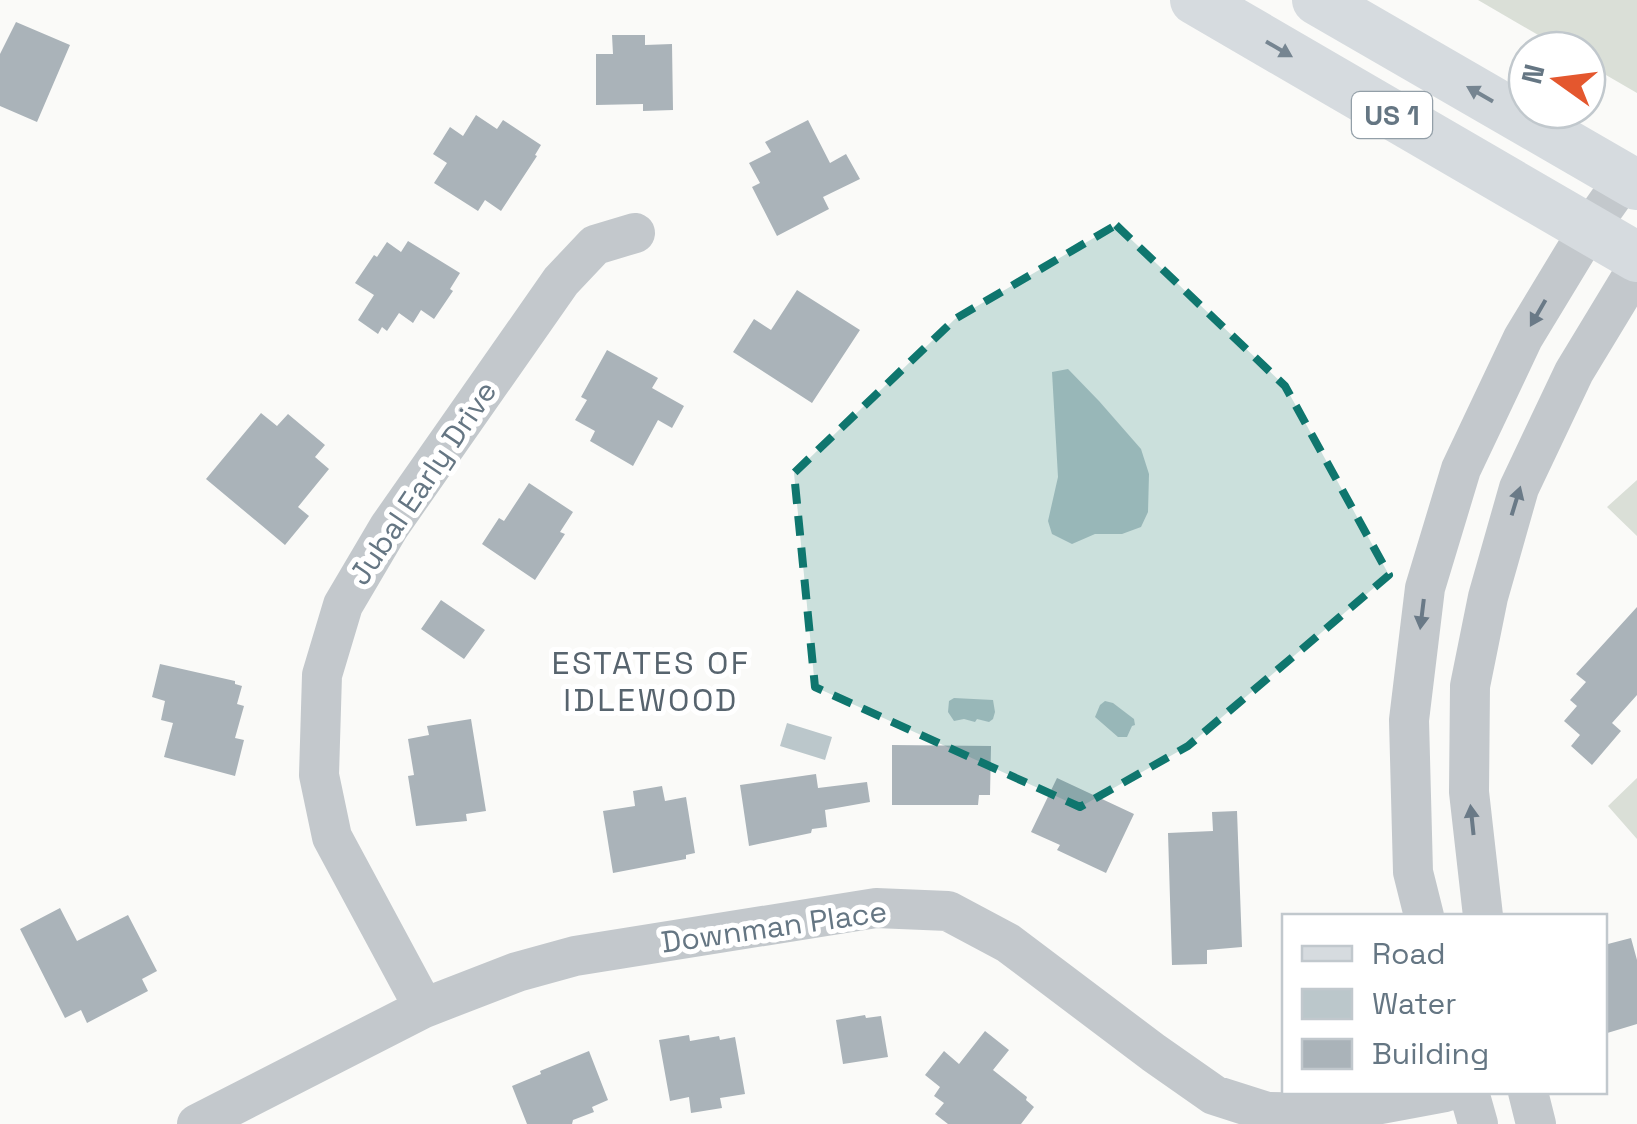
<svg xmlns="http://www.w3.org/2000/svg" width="1637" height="1124" viewBox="0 0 1637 1124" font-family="'Space Grotesk',sans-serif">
  <rect width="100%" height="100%" fill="#fafaf8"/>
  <path fill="#dadfd7" d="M1478,0H1637V93L1587,64V50H1564Z
    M1637,480V536L1607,507Z
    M1637,778V839L1608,806Z"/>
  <path fill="#bbc7cb" d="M1068,369L1099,401L1141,449L1149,474L1148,512L1141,527L1122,534H1095L1072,544L1052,534L1048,521L1058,477L1052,372Z
    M954,698L993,700L995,712L993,719L989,722L977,719L975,722L964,719L954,721L948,712L949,701Z
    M1105,701L1113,703L1134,719L1135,725L1132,726L1127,737H1118L1095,717L1100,705Z
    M787,723L832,737L825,760L780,746Z"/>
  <path fill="#aab3b9" d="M16,22L70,45L37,122L0,106V54Z
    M612,35H645V45L672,44L673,110L643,111V104L596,105V54H613Z
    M476,115L497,129L503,120L541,145L535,155L537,156L501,211L485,200L478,211L434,183L447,163L433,154L450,127L463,136Z
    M808,120L830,163L846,154L860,179L823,197L829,209L777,236L752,187L760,183L749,163L771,152L765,142Z
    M408,241L460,273L450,289L453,291L434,319L421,310L413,323L399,313L387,331L382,327L378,334L358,320L374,295L355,283L374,255L377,257L387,242L401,252Z
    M797,290L860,330L812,403L733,352L754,319L771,330Z
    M607,350L658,378L652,388L684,406L672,428L658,420L633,466L590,441L595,431L575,420L587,400L581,397Z
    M261,413L277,426L288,414L325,445L315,457L329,469L298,507L309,516L285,545L206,479Z
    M529,483L573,512L560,532L565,534L535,580L482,544L499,518L504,521Z
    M441,600L485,630L464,659L421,629Z
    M1637,607V695L1612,723L1621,731L1592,765L1571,746L1580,735L1564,721L1577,706L1570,700L1586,682L1576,674Z
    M160,664L235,681V684L242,686L237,704L244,706L235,738L244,740L235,776L164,757L173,723L161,720L165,701L152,697Z
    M471,719L486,811L466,814L467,821L416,826L408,776L414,775L408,739L429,735L427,726Z
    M892,745L991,746L990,795H979L978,805H892Z
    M816,774L818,788L867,782L870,802L825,810L827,827L812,829L811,833L749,846L740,785Z
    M1057,778L1134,814L1106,873L1057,850L1060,845L1031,832Z
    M662,786L665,801L686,797L695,853L686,855V859L613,873L603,811L635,806L633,791Z
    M1237,811L1242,947L1207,950V964L1172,965L1168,833L1213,831L1212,812Z
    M60,908L77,941L128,915L157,971L142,979L148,991L87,1023L81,1010L65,1018L20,929Z
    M1631,938L1637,960V1024L1604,1034V945Z
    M865,1015L866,1018L881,1016L888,1057L843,1064L836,1020Z
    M985,1031L1009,1050L993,1070L1027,1097L1026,1100L1034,1107L1021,1124H948L935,1114L944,1103L934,1096L940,1087L925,1075L944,1051L959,1064Z
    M689,1035L690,1041L719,1036L720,1040L735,1037L745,1094L720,1098L722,1108L691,1113L689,1097L670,1101L659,1040Z
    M589,1051L608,1100L592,1107L594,1112L573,1120L572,1124H527L512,1086L541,1074L540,1071Z"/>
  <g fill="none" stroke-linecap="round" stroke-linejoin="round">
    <path stroke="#c3c8cc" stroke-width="40" d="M1424,916L1413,872L1409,720L1425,588L1461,469L1523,338L1589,229L1625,178
      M1483,916L1469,792L1470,686L1488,597L1519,488L1574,372L1637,268
      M424,1008L332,837L319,775L322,675L343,605L389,527L561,281L595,245L635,233
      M1469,1092L1478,1124
      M1528,1092L1536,1124
      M197,1124L424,1008L517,972L575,956L876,908L948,911L1008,943L1154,1053L1214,1095L1267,1112L1333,1113L1445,1092"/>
    <path stroke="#d6dbdf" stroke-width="50" d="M1195,0L1637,257
      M1317,0L1637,185"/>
  </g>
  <defs><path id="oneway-solid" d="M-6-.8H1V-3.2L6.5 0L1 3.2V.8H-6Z" transform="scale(2.5)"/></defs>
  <g fill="#768591">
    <use href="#oneway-solid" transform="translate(1279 49) rotate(30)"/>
    <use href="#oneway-solid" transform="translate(1480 94) rotate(-150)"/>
  </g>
  <g fill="#6a7a87">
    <use href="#oneway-solid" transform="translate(1538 313) rotate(120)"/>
    <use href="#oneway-solid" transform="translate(1516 501) rotate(-73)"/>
    <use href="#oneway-solid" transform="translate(1422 614) rotate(97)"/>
    <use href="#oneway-solid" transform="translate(1472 820) rotate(-96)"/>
  </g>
  <path fill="#0f766e" fill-opacity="0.2" stroke="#0f766e" stroke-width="8" stroke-dasharray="20 12" stroke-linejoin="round" d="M1116,225L1285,386L1389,575L1188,746L1080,807L815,687L794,473L955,319Z"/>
  <g text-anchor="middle" stroke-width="10" stroke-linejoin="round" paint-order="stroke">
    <rect fill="#fff" stroke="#939fa8" stroke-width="2.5" x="1352" y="92" width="80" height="46" rx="8"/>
    <g font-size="28" font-weight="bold" fill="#657683">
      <text x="1392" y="125">US 1</text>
    </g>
    <g font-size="30" fill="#657683" stroke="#fff">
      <text transform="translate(423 483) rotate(-56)" y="10">Jubal Early Drive</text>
      <text transform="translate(774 927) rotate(-8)" y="10">Downman Place</text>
    </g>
    <g font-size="32" letter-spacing="2.5" fill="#57646e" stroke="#fff">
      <text x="651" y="674">ESTATES OF<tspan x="651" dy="37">IDLEWOOD</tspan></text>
    </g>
  </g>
  <rect x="1282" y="914" width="325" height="180" fill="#ffffff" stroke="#c1c8cd" stroke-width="2.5"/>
  <rect x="1302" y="946" width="50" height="15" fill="#d6dbdf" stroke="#c1c8cd" stroke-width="2.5"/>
  <text x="1372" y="964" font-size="30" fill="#657683">Road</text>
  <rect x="1302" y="989" width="50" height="30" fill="#bbc7cb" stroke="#c1c8cd" stroke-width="2.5"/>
  <text x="1372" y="1014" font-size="30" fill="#657683">Water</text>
  <rect x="1302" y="1039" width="50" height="30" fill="#aab3b9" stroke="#c1c8cd" stroke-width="2.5"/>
  <text x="1372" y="1064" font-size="30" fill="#657683">Building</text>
  <g transform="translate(1557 80) rotate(284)"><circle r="48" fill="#ffffff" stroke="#c1c8cd" stroke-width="2.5"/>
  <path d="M0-8L18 38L0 25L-18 38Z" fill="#e4572e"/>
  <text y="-15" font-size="28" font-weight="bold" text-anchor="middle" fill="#657683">N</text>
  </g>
</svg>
